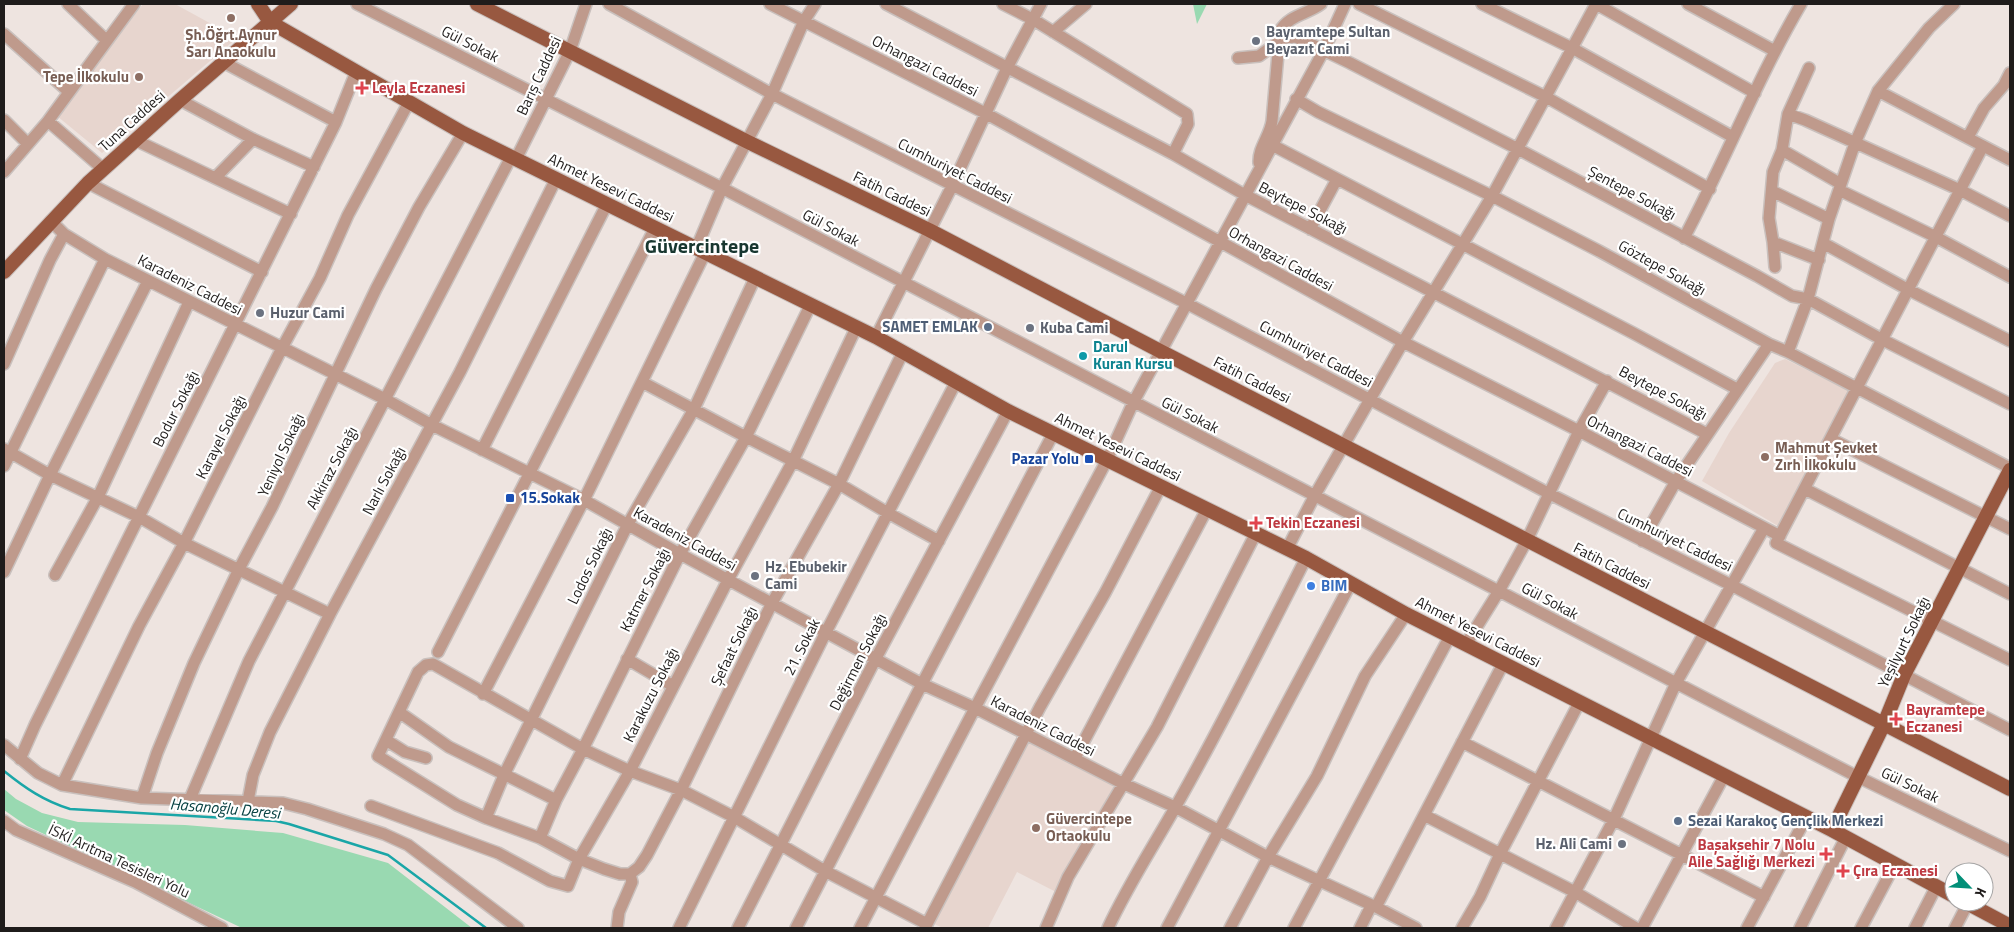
<svg xmlns="http://www.w3.org/2000/svg" width="2014" height="932" viewBox="0 0 2014 932" font-family="'Titillium Web',sans-serif">
  <rect width="100%" height="100%" fill="#eee4e0"/>
  <path fill="#e7d5ce" d="M143,4H175L237,38L102,153L57,116Z
    M1785,359L1849,391L1778,526L1702,481L1729,433L1775,363Z
    M1027,738L1115,784L1058,893L1017,872L988,928H943L930,922Z"/>
  <path fill="#99d9b1" d="M1193,4H1207L1197,24Z
    M4,789L16,799L42,813L78,822L185,825L283,833L388,863L472,928H242L27,826L4,810Z"/>
  <g fill="none" stroke-linecap="round" stroke-linejoin="round">
    <path stroke="#1aa6a7" stroke-width="2.5" d="M4,771C25,788 44,801 70,809L276,821L289,824L388,855L486,928"/>
    <g stroke="#c9c0bd" stroke-width="14">
      <path id="minor" d="M68,4L106,40
        M357,4L722,188L1676,683L1858,777L2010,851
        M609,4L772,94L1186,303L1548,493L1733,586L2010,730
        M770,4L985,113L1403,342L1579,431L1780,536
        M886,4L1173,154L1245,195L1707,434
        M1003,4L1034,20L1187,114L1188,124L1173,154
        M1359,4L1546,97L1710,189
        M1482,4L1572,48L1733,137
        M1596,4L1755,93
        M1688,4L1775,51
        M1053,32L1086,4
        M4,34L69,92
        M1238,58L1259,56L1284,38L1296,37L1350,63L1516,148L1757,276L1792,296L1808,299L1883,340L2010,404
        M225,63L336,122
        M1809,68L1788,114L1782,150L1773,172L1769,218L1773,242L1819,260
        M1878,91L2010,160
        M1296,99L1318,112L1492,196L1599,251L1769,344L1788,352L2010,468
        M180,100L253,139L314,167
        M1788,114L1805,120L1960,190L2010,216
        M4,120L28,144
        M48,121L103,169
        M1968,137L1984,108L2004,85L2010,73
        M135,140L291,214
        M1272,145L1633,333L1737,389
        M1983,146L1776,543L2010,660
        M1782,150L1841,184
        M516,159L570,51L586,4
        M1259,163C1258,148 1270,136 1272,121L1280,31C1289,15 1308,14 1321,4
        M4,172L48,121L134,4
        M216,177L253,139
        M88,183L262,272
        M1839,190L1936,237L2010,277
        M1772,191L1829,219
        M51,221L64,234L105,259L385,399L432,425L584,500L680,554L922,684L975,708L1122,783L1175,807L1268,857L1376,907L1416,928
        M1310,229L1337,179
        M1684,238C1725,161 1757,79 1801,4
        M1773,242L1775,267
        M1823,243L1909,290L2010,341
        M696,249L722,188L772,94L804,21L815,4
        M876,337L952,186L1007,68L1041,4
        M1788,352L1808,299L1829,219L1855,143L1878,91L1929,28L1954,4
        M4,364L50,260L64,234
        M642,382L746,437L839,484L888,513L939,541
        M1831,439L2010,529
        M4,449L50,475L139,517L184,543L330,614
        M482,450L607,204
        M4,466L105,259
        M1805,489L2010,594
        M1642,541L1676,481L1769,344
        M1287,549L1315,495L1403,342L1492,196L1596,4
        M4,572L50,475L148,281
        M55,575L98,497L189,302
        M1466,644L1499,591L1527,540L1579,431L1607,381
        M438,652L655,228
        M627,659L673,686
        M483,694L584,500L705,253
        M399,712L449,747L556,800
        M386,740L405,752L426,758
        M1462,742L1764,897
        M4,745L38,773L62,785L142,798L283,803L307,809L384,834L408,845L518,928
        M1075,758L1207,509
        M20,759L35,725L336,122L356,72
        M62,785L139,626L184,543L282,348L320,278L348,215L409,102
        M142,798L157,753L194,663L239,569L272,507L376,289L419,207L463,133
        M190,799L249,661L511,157
        M248,801L253,775L270,732L330,614L460,372L556,179
        M371,806L498,853L550,881L568,886L579,859L630,771L728,580L793,461L856,328
        M1424,815L1575,892L1636,928
        M486,818L504,775L628,524L694,409L755,278
        M4,821L16,830L135,882L222,928
        M540,838L556,800L583,749L680,554L746,437L810,306
        M630,874H620L604,869L579,859L540,838L486,818L457,805L378,756L418,672L426,665L433,664L583,749L630,771L681,790L734,817L825,871L927,924
        M630,874L639,867L647,855L681,790L772,603L839,484L903,352
        M1376,907L1503,664
        M617,928L619,912L632,882L630,874
        M679,928L826,632L956,382
        M738,928L875,660L1008,411
        M796,928L922,684L1053,434
        M860,928L975,708L1107,460L1133,403L1324,50L1345,4
        M925,928L1040,707L1105,593L1161,486
        M1046,928L1068,877L1157,727L1256,533
        M1108,928C1128,885 1153,847 1176,806C1222,725 1264,641 1306,558
        M1167,928L1351,583
        M1230,928L1268,857L1317,776L1365,676L1406,614
        M1294,928L1450,636
        M1360,928L1371,906
        M1462,928L1480,897L1500,854L1579,703
        M1556,928L1614,819L1676,683L1764,528
        M1642,928L1724,776
        M1747,928L1806,818
        M1800,928L1846,837
        M1861,928L1895,864
        M1915,928L1936,887
        M1955,928L1968,903"/>
    </g>
    <g stroke="#c9c0bd" stroke-width="16">
      <path id="major" d="M258,4L270,22L463,133L876,337L1008,411L1306,558L1406,614L1832,830L1954,896
        M477,4L746,141L929,230L1162,352L2010,789
        M4,272L88,183L180,100L291,4
        M1832,830L1884,724L1904,675L2010,470
        M1965,902L2010,926"/>
    </g>
    <use href="#minor" stroke="#bf9a8c" stroke-width="11"/>
    <use href="#major" stroke="#985840" stroke-width="14"/>
  </g>
  <g fill="#8d6e63" stroke="#fff" stroke-width="2">
    <circle cx="231" cy="18" r="5"/>
    <circle cx="139" cy="77" r="5"/>
    <circle cx="1765" cy="457" r="5"/>
    <circle cx="1036" cy="828" r="5"/>
  </g>
  <g fill="#6b7280" stroke="#fff" stroke-width="2">
    <circle cx="1256" cy="41" r="5"/>
    <circle cx="260" cy="313" r="5"/>
    <circle cx="1030" cy="328" r="5"/>
    <circle cx="755" cy="576" r="5"/>
    <circle cx="1622" cy="844" r="5"/>
  </g>
  <g fill="#e0444e" stroke="#fff" stroke-width="2">
    <path d="M359.5 80.5h5v5h5v5h-5v5h-5v-5h-5v-5h5z"/>
    <path d="M1253.5 515.5h5v5h5v5h-5v5h-5v-5h-5v-5h5z"/>
    <path d="M1893.5 711.5h5v5h5v5h-5v5h-5v-5h-5v-5h5z"/>
    <path d="M1823.5 846.5h5v5h5v5h-5v5h-5v-5h-5v-5h5z"/>
    <path d="M1840.5 863.5h5v5h5v5h-5v5h-5v-5h-5v-5h5z"/>
  </g>
  <g fill="#5c6f8a" stroke="#fff" stroke-width="2">
    <circle cx="988" cy="327" r="5"/>
    <circle cx="1678" cy="821" r="5"/>
  </g>
  <circle fill="#0f9aa8" stroke="#fff" stroke-width="2" cx="1083" cy="356" r="5"/>
  <g fill="#1a4fb4" stroke="#fff" stroke-width="2">
    <rect x="1084" y="454" width="10" height="10" rx="2.5"/>
    <rect x="505" y="493" width="10" height="10" rx="2.5"/>
  </g>
  <circle fill="#3f7fe0" stroke="#fff" stroke-width="2" cx="1311" cy="586" r="5"/>
  <g text-anchor="middle" stroke-width="4.5" stroke-linejoin="round" paint-order="stroke">
    <g font-size="15" font-weight="bold" fill="#5b616d" stroke="#fff" text-anchor="start">
      <text x="1266" y="37">Bayramtepe Sultan<tspan x="1266" dy="17">Beyazıt Cami</tspan></text>
      <text x="270" y="318">Huzur Cami</text>
      <text x="1040" y="333">Kuba Cami</text>
      <text x="765" y="572">Hz. Ebubekir<tspan x="765" dy="17">Cami</tspan></text>
      <text x="1612" y="849" text-anchor="end">Hz. Ali Cami</text>
    </g>
    <g font-size="15" font-weight="bold" fill="#785e54" stroke="#fff" text-anchor="start">
      <text x="231" y="40" text-anchor="middle">Şh.Öğrt.Aynur<tspan x="231" dy="17">Sarı Anaokulu</tspan></text>
      <text x="129" y="82" text-anchor="end">Tepe İlkokulu</text>
      <text x="1775" y="453">Mahmut Şevket<tspan x="1775" dy="17">Zırh İlkokulu</tspan></text>
      <text x="1046" y="824">Güvercintepe<tspan x="1046" dy="17">Ortaokulu</tspan></text>
    </g>
    <g font-size="15" fill="#1f1c1b" stroke="#fff">
      <text transform="translate(470 44) rotate(27)" y="5">Gül Sokak</text>
      <text transform="translate(925 66) rotate(27)" y="5">Orhangazi Caddesi</text>
      <text transform="translate(539 76) rotate(-65)" y="5">Barış Caddesi</text>
      <text transform="translate(132 121) rotate(-42)" y="5">Tuna Caddesi</text>
      <text transform="translate(955 171) rotate(27)" y="5">Cumhuriyet Caddesi</text>
      <text transform="translate(611 188) rotate(26)" y="5">Ahmet Yesevi Caddesi</text>
      <text transform="translate(1632 193) rotate(28)" y="5">Şentepe Sokağı</text>
      <text transform="translate(892 194) rotate(26)" y="5">Fatih Caddesi</text>
      <text transform="translate(1303 208) rotate(27)" y="5">Beytepe Sokağı</text>
      <text transform="translate(831 228) rotate(28)" y="5">Gül Sokak</text>
      <text transform="translate(1281 259) rotate(29)" y="5">Orhangazi Caddesi</text>
      <text transform="translate(1662 268) rotate(29)" y="5">Göztepe Sokağı</text>
      <text transform="translate(190 285) rotate(27)" y="5">Karadeniz Caddesi</text>
      <text transform="translate(1316 354) rotate(28)" y="5">Cumhuriyet Caddesi</text>
      <text transform="translate(1252 380) rotate(27)" y="5">Fatih Caddesi</text>
      <text transform="translate(1663 393) rotate(28)" y="5">Beytepe Sokağı</text>
      <text transform="translate(176 409) rotate(-63)" y="5">Bodur Sokağı</text>
      <text transform="translate(1190 415) rotate(27)" y="5">Gül Sokak</text>
      <text transform="translate(221 437) rotate(-63)" y="5">Karayel Sokağı</text>
      <text transform="translate(1640 446) rotate(27)" y="5">Orhangazi Caddesi</text>
      <text transform="translate(1118 447) rotate(26)" y="5">Ahmet Yesevi Caddesi</text>
      <text transform="translate(281 455) rotate(-65)" y="5">Yeniyol Sokağı</text>
      <text transform="translate(332 468) rotate(-62)" y="5">Akkiraz Sokağı</text>
      <text transform="translate(384 481) rotate(-62)" y="5">Narlı Sokağı</text>
      <text transform="translate(685 539) rotate(29)" y="5">Karadeniz Caddesi</text>
      <text transform="translate(1675 540) rotate(26)" y="5">Cumhuriyet Caddesi</text>
      <text transform="translate(590 566) rotate(-64)" y="5">Lodos Sokağı</text>
      <text transform="translate(1612 566) rotate(27)" y="5">Fatih Caddesi</text>
      <text transform="translate(645 590) rotate(-63)" y="5">Katmer Sokağı</text>
      <text transform="translate(1550 601) rotate(28)" y="5">Gül Sokak</text>
      <text transform="translate(1478 632) rotate(27)" y="5">Ahmet Yesevi Caddesi</text>
      <text transform="translate(1904 642) rotate(-64)" y="5">Yeşilyurt Sokağı</text>
      <text transform="translate(734 646) rotate(-64)" y="5">Şefaat Sokağı</text>
      <text transform="translate(802 647) rotate(-63)" y="5">21. Sokak</text>
      <text transform="translate(858 662) rotate(-63)" y="5">Değirmen Sokağı</text>
      <text transform="translate(651 695) rotate(-63)" y="5">Karakuzu Sokağı</text>
      <text transform="translate(1043 726) rotate(27)" y="5">Karadeniz Caddesi</text>
      <text transform="translate(1910 785) rotate(26)" y="5">Gül Sokak</text>
      <text transform="translate(119 861) rotate(25)" y="5">İSKİ Arıtma Tesisleri Yolu</text>
    </g>
    <g font-size="15" font-weight="bold" fill="#be3a42" stroke="#fff" text-anchor="start">
      <text x="372" y="93">Leyla Eczanesi</text>
      <text x="1266" y="528">Tekin Eczanesi</text>
      <text x="1906" y="715">Bayramtepe<tspan x="1906" dy="17">Eczanesi</tspan></text>
      <text x="1815" y="850" text-anchor="end">Başakşehir 7 Nolu<tspan x="1815" dy="17">Aile Sağlığı Merkezi</tspan></text>
      <text x="1853" y="876">Çıra Eczanesi</text>
    </g>
    <g font-size="15" font-weight="bold" fill="#4e5e75" stroke="#fff" text-anchor="end">
      <text x="978" y="332">SAMET EMLAK</text>
      <text x="1688" y="826" text-anchor="start">Sezai Karakoç Gençlik Merkezi</text>
    </g>
    <g font-size="15" font-weight="bold" fill="#0d838f" stroke="#fff" text-anchor="start">
      <text x="1093" y="352">Darul<tspan x="1093" dy="17">Kuran Kursu</tspan></text>
    </g>
    <g font-size="15" font-weight="bold" fill="#164399" stroke="#fff" text-anchor="end">
      <text x="1079" y="464">Pazar Yolu</text>
      <text x="520" y="503" text-anchor="start">15.Sokak</text>
    </g>
    <g font-size="15" font-weight="bold" fill="#366cbe" stroke="#fff" text-anchor="start">
      <text x="1321" y="591">BIM</text>
    </g>
    <g font-size="16" font-style="italic" fill="#084243" stroke="#fff">
      <text transform="translate(225 808) rotate(5)" y="6">Hasanoğlu Deresi</text>
    </g>
    <g font-size="20" font-weight="bold" fill="#183730" stroke="#fff">
      <text x="702" y="253">Güvercintepe</text>
    </g>
  </g>
  <rect width="2014" height="932" fill="none" stroke="#1f1c1b" stroke-width="10"/>
  <g transform="translate(1969 887) rotate(115)"><circle r="24" fill="#ffffff" stroke="#a5a4a4"/>
  <path d="M0-4L9 19L0 12L-9 19Z" fill="#028f78"/>
  <text y="-8" font-size="14" font-weight="bold" text-anchor="middle" fill="#1f1c1b">K</text>
  </g>
</svg>
